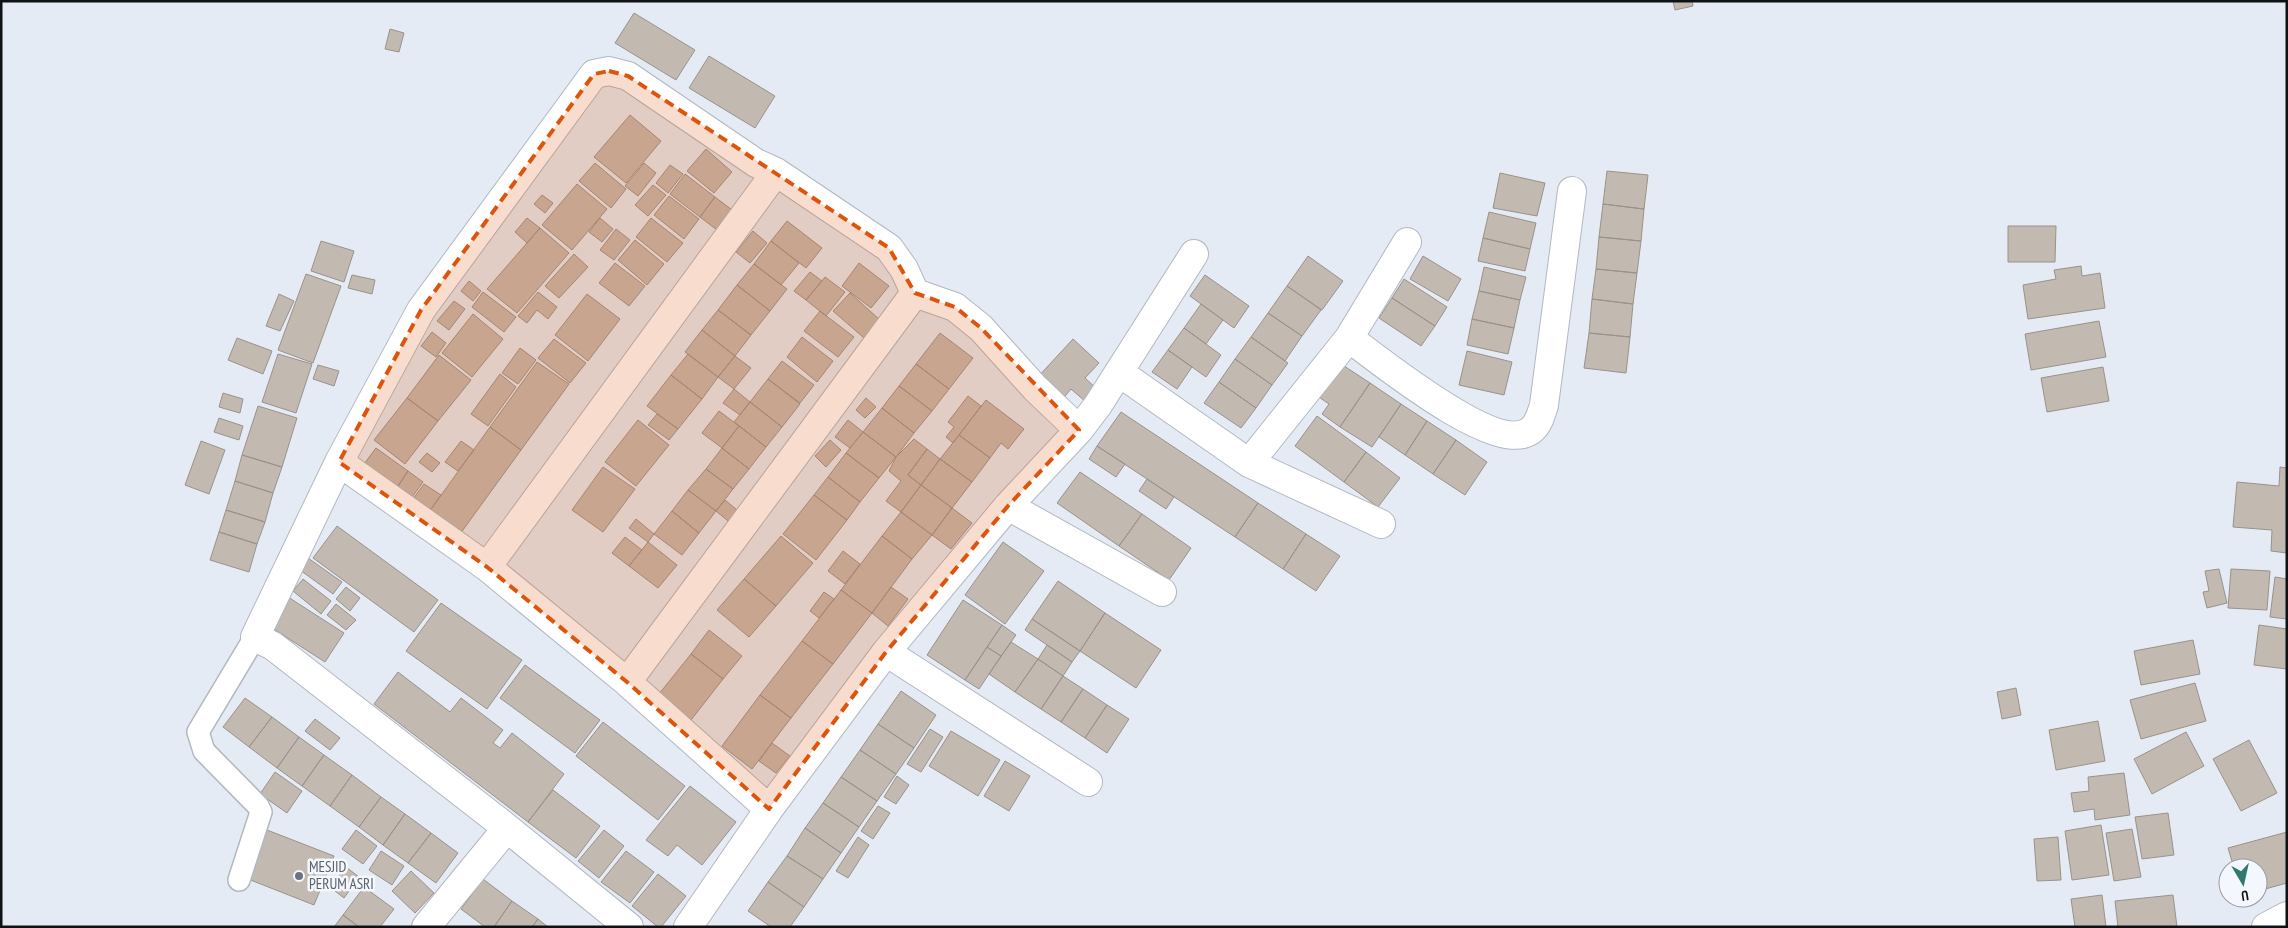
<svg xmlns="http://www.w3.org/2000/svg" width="2288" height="928" viewBox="0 0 2288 928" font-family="'PT Sans Narrow',sans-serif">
  <rect width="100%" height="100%" fill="#e4ebf4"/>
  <path fill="#c2b9b1" stroke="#9a928a" d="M1673,1H1692L1693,6L1675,10Z
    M634,13L695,50L676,80L615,43Z
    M390,29L404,33L399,52L385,49Z
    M709,56L775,96L755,128L689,88Z
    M630,115L661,141L626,183L594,157Z
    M706,149L732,172L714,193L687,171Z
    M595,163L626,189L611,208L579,181Z
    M644,163L656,173L638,196L625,186Z
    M670,165L683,174L668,193L656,183Z
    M1607,171L1648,175L1644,209L1603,204Z
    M1500,173L1545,183L1537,216L1493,208Z
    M685,174L715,197L700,217L670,194Z
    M577,184L607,209L572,250L542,225Z
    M653,185L666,195L648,216L635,205Z
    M542,195L553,203L545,213L534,204Z
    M669,196L699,219L684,239L654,215Z
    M715,197L736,213L721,233L700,217Z
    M1603,204L1644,209L1641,241L1599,237Z
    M1489,212L1536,223L1530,249L1483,238Z
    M527,218L540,228L527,243L515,232Z
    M600,218L613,229L602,242L589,232Z
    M651,218L683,243L667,262L636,237Z
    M787,221L822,248L806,268L771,241Z
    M2008,226H2056L2055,262H2008Z
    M540,228L569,253L517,313L487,289Z
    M616,229L630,240L614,260L600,250Z
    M753,231L767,243L750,263L736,252Z
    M1599,237L1641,241L1637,273L1596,269Z
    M1483,238L1530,249L1525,271L1478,261Z
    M635,240L664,264L647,285L618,260Z
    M321,241L354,251L344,282L311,271Z
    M771,241L799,263L781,285L754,264Z
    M574,254L588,267L559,298L545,286Z
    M1308,256L1343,281L1322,310L1287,286Z
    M1423,256L1461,279L1448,301L1410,279Z
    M615,263L645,286L629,306L599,283Z
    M859,263L889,286L871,308L842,286Z
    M754,264L787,289L770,311L737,285Z
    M2081,266L2082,276L2100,273L2105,308L2028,319L2023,285L2056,279L2054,270Z
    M1484,267L1526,277L1520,300L1479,291Z
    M1596,269L1637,273L1633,304L1592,299Z
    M810,272L822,281L806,300L794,291Z
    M306,274L341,286L313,363L278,350Z
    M352,275L375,280L372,294L348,288Z
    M1205,275L1249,306L1234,328L1190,296Z
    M825,277L845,292L826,316L806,300Z
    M1404,279L1447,307L1435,326L1392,298Z
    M469,281L481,291L473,301L461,291Z
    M737,285L770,311L751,335L718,310Z
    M1287,286L1321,310L1302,336L1268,313Z
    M1479,291L1520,300L1514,328L1472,319Z
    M483,292L516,317L504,332L472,307Z
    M538,292L557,307L548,319L537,310L527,323L518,316Z
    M850,293L880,320L864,338L833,311Z
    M279,294L294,301L280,331L266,326Z
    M587,294L620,319L588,361L555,335Z
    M1392,298L1435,326L1421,346L1379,318Z
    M1592,299L1633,304L1630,337L1589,333Z
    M454,301L465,309L449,330L437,321Z
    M1201,304L1223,320L1206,344L1184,328Z
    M718,310L751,335L735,356L702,330Z
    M820,311L854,337L838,357L804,331Z
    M1268,313L1302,336L1285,361L1251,337Z
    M473,314L503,339L472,377L442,353Z
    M1472,319L1514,328L1508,354L1467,345Z
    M2099,321L2106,357L2031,370L2025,334Z
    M1184,328L1221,355L1206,377L1168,350Z
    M702,330L735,356L718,377L685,352Z
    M432,332L446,343L436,357L421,346Z
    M940,333L973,358L949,389L916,364Z
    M1589,333L1630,337L1626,373L1584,368Z
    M802,337L833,361L817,382L787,357Z
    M1251,337L1288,363L1272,385L1235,359Z
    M237,338L272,351L263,374L228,360Z
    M554,339L586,363L570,383L538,358Z
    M1073,339L1099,363L1085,378L1098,390L1086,402L1071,389L1060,402L1036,379Z
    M520,348L536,360L518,384L502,373Z
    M1168,350L1192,367L1177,389L1152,372Z
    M1467,351L1512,362L1504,395L1459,385Z
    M278,354L312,364L296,413L262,402Z
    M688,354L718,377L702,399L671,375Z
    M439,355L471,380L438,421L407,398Z
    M735,356L751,368L734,389L718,377Z
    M1235,359L1272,385L1256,408L1219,382Z
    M1335,360L1370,383L1340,427L1322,414L1329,404L1313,393Z
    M782,361L814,385L800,403L768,379Z
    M537,362L569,384L521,450L490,427Z
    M916,364L949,389L932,411L899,386Z
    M318,365L339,371L334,386L313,379Z
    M2103,367L2109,401L2047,412L2041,378Z
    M500,374L516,387L488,426L471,414Z
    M671,375L702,399L678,429L647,406Z
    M768,379L800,404L782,427L750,402Z
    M1219,382L1256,408L1241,428L1204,403Z
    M1370,383L1401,404L1372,447L1340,427Z
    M899,386L932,411L914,433L882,408Z
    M734,389L750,402L740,415L723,403Z
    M223,393L243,399L240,413L219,407Z
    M968,396L981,406L953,443L946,437L954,427L948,422Z
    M407,398L438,421L405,464L374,440Z
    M866,398L876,407L865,418L856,410Z
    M986,400L1024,429L1008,449L1001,443L990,458L959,435Z
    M750,402L782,427L766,447L734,422Z
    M1401,404L1427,421L1405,455L1379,437Z
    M258,406L297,418L282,467L242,455Z
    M882,408L914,433L896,457L863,432Z
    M719,411L739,426L722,448L702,433Z
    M1121,412L1258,503L1235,537L1097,446Z
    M657,414L678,429L669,440L648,425Z
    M1317,416L1366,452L1344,482L1295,446Z
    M219,418L243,426L239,440L214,432Z
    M638,420L669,445L636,486L605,462Z
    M848,420L863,432L850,448L835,437Z
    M1427,421L1456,440L1433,474L1405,455Z
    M739,426L766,447L749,469L722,448Z
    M490,427L521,450L455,541L424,519Z
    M863,432L896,457L879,478L846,453Z
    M959,435L990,458L972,482L940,459Z
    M914,439L927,449L908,475L921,485L901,512L886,501L901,481L889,471L896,457Z
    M830,440L841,450L826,467L815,456Z
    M1456,440L1487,462L1465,495L1433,474Z
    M201,441L225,450L209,494L185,485Z
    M461,441L474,450L458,471L445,462Z
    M1097,446L1125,464L1116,477L1089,459Z
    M376,448L408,471L396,489L358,472Z
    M722,448L749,469L733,489L706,469Z
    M927,449L940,459L921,485L908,475Z
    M1366,452L1400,478L1378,507L1344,482Z
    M427,453L440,463L432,472L419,462Z
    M846,453L879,478L860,502L828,477Z
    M242,455L282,467L273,493L235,481Z
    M940,459L972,482L952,508L921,485Z
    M603,467L635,489L603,532L572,510Z
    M2280,467L2287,468V553L2271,551L2272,530L2233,527L2237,482L2279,486Z
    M706,469L733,489L716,511L688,490Z
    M408,471L423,482L407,504L396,489Z
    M1080,472L1142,514L1119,546L1057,503Z
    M828,477L860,502L847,520L814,495Z
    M1147,479L1174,497L1166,509L1139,491Z
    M235,481L273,493L265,522L226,510Z
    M424,484L441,495L424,519L407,507Z
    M921,485L952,508L932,535L901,512Z
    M688,490L716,511L699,533L672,511Z
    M814,495L847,520L816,560L783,534Z
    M725,500L742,514L733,525L716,511Z
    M1258,503L1306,534L1283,569L1235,537Z
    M952,508L972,523L951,549L932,535Z
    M226,510L265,522L257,544L219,532Z
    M672,511L699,533L682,555L654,534Z
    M901,512L932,535L912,559L882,536Z
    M1142,514L1191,548L1169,580L1119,546Z
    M636,519L654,534L648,542L629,528Z
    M337,526L438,600L414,632L313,558Z
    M219,532L257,544L249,572L210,560Z
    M1306,534L1340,556L1316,591L1283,569Z
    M781,536L813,563L776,606L744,579Z
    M882,536L912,559L872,613L841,590Z
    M625,537L642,550L629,566L612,553Z
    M648,542L677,565L658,588L629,566Z
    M1003,542L1044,571L1005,624L965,595Z
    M843,551L860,564L845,584L828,571Z
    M308,558L342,582L333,594L300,570Z
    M2219,569L2227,603L2207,608L2203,592L2209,591L2205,571Z
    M2231,569L2270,571L2267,610L2228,608Z
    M2275,577L2287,579V619L2270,617Z
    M303,579L331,601L321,614L293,591Z
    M744,579L776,606L749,637L717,610Z
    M1058,581L1105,613L1080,651L1032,619Z
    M346,587L360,598L350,611L336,599Z
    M891,587L908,599L888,626L872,613Z
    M841,590L872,613L833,664L802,641Z
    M824,592L834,599L819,618L810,611Z
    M288,597L344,633L325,662L269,626Z
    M963,600L1002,625L965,680L927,655Z
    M441,603L522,660L487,709L406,651Z
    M336,604L356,620L346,630L327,615Z
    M1105,613L1161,650L1136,688L1080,651Z
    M1032,619L1080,651L1072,662L1025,630Z
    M1002,625L1016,635L1001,656L987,647Z
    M2259,625L2287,629V669L2254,665Z
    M709,630L742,656L723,679L691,654Z
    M2193,640L2200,674L2141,685L2134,651Z
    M802,641L833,664L791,718L760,695Z
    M1011,642L1038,659L1015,692L989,674Z
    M1047,645L1072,662L1063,676L1038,659Z
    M987,647L1001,656L979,689L965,680Z
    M691,654L723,679L691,720L659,694Z
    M1038,659L1063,676L1041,709L1015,692Z
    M525,665L600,720L575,753L500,698Z
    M398,672L450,712L461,698L503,730L493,743L500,748L512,733L564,774L528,822L374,704Z
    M1063,676L1083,689L1061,722L1041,709Z
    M2195,683L2206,721L2141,739L2130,700Z
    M2016,688L2021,715L2002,719L1997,692Z
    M1083,689L1107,705L1085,738L1061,722Z
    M901,691L936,715L914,748L878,724Z
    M760,695L791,718L752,769L722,746Z
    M245,698L272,717L249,747L223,727Z
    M1107,705L1129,719L1107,753L1085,738Z
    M272,717L299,737L277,768L249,747Z
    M315,719L340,738L330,750L305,731Z
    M2098,721L2105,761L2056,770L2049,730Z
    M603,722L685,786L658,820L576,756Z
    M878,724L914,748L896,774L860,750Z
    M930,729L943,737L921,772L907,764Z
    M951,731L1000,760L978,796L929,766Z
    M2186,732L2204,766L2152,794L2134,759Z
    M299,737L324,755L302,786L277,768Z
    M2249,740L2277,793L2241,811L2213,759Z
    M772,743L790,756L776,773L759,761Z
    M860,750L896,774L877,801L841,777Z
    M324,755L352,775L330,806L302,786Z
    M1005,761L1030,776L1009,811L984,796Z
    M275,772L302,791L287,813L260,794Z
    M2124,773L2130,815L2095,820L2094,809L2074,812L2071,793L2089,791L2088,777Z
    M352,775L381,797L359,827L330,806Z
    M897,776L909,785L896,804L884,797Z
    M841,777L877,801L859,827L823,803Z
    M690,786L736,822L702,865L677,845L668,856L646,840Z
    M553,790L600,826L576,858L528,822Z
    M381,797L405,814L383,845L359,827Z
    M823,803L859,827L841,853L805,828Z
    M878,806L890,813L873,839L861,831Z
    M2168,813L2174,855L2142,859L2135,817Z
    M405,814L431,833L408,863L383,845Z
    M2101,825L2109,875L2072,880L2065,831Z
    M805,828L841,853L823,879L787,856Z
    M2132,829L2141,877L2114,881L2106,833Z
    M267,830L334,856L314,905L248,879Z
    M356,830L377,846L363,864L342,849Z
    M604,830L624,846L599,878L578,861Z
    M2287,832V883L2258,891V868H2234L2228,848Z
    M431,833L458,853L436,883L408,863Z
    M858,837L869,845L848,878L836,871Z
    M2058,837L2061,880L2037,881L2034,839Z
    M381,851L404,866L392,885L369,870Z
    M626,851L654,872L630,903L601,882Z
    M787,856L823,879L804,907L768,882Z
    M346,867L359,877L344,898L330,887Z
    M411,871L434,893L415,913L392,891Z
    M658,874L686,896L661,927H658L632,906Z
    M483,879L512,901L494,927H485L461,909Z
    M768,882L804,907L790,927H771L748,911Z
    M364,887L394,909L380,927H359L343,915Z
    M2102,895L2106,927H2075L2071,899Z
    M2173,895L2177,927H2118L2115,901Z
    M512,901L538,919L532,927H494Z
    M343,915L359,927H334Z
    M538,919L548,927H532Z"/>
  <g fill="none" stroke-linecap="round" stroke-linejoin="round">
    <g stroke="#b1b8c0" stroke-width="24">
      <path id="lane" d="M239,880L261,812L258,806L204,751L198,732L255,637"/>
    </g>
    <g stroke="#b1b8c0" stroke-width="30">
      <path id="street" d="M776,172L889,248L904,269L915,293L955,307L981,328L1035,388L1079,430
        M1349,338C1379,360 1495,455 1530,431C1539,425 1541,414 1544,405L1572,191
        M1120,373L1249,463L1381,524
        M339,462L487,567L627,682L769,809
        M1249,463L1349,338L1407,242
        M1008,506L1162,592
        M487,567L776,172L756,163L628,76L609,71L594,74L421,310L339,462L255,637L273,646L507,828L629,927
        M886,652L1088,782
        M627,682L915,293
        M426,927L507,828
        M688,927L769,809L886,652L1008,506L1079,430L1098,405L1194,254"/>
    </g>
    <g stroke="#b1b8c0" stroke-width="30">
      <path id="secondary" d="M2266,927L2287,916"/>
    </g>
    <use href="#lane" stroke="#fff" stroke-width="21"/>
    <use href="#street" stroke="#fff" stroke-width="28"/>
    <use href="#secondary" stroke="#fff" stroke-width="28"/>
  </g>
  <path fill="#dd550c" fill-opacity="0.2" stroke="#dd550c" stroke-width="4" stroke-dasharray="10 6" stroke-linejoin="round" d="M609,71L628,76L889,248L915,293L955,307L981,328L1079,430L1008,506L886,652L769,809L627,682L487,567L339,462L421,310L594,74Z"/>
  <circle fill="#6b7280" stroke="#f4f8fe" stroke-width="2" cx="299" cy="876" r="5"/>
  <g text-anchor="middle" stroke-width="5" stroke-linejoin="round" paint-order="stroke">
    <g font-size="15" fill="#5b616d" stroke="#f4f8fe" text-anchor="start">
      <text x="309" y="872">MESJID<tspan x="309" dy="17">PERUM ASRI</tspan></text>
    </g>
  </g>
  <rect width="2288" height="928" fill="none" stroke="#0f1215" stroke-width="5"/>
  <g transform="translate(2243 883) rotate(171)"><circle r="24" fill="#f4f8fe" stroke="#989ca1"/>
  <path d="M0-4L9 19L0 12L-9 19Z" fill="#317870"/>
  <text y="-8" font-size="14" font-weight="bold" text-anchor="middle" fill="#0f1215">U</text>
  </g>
</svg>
